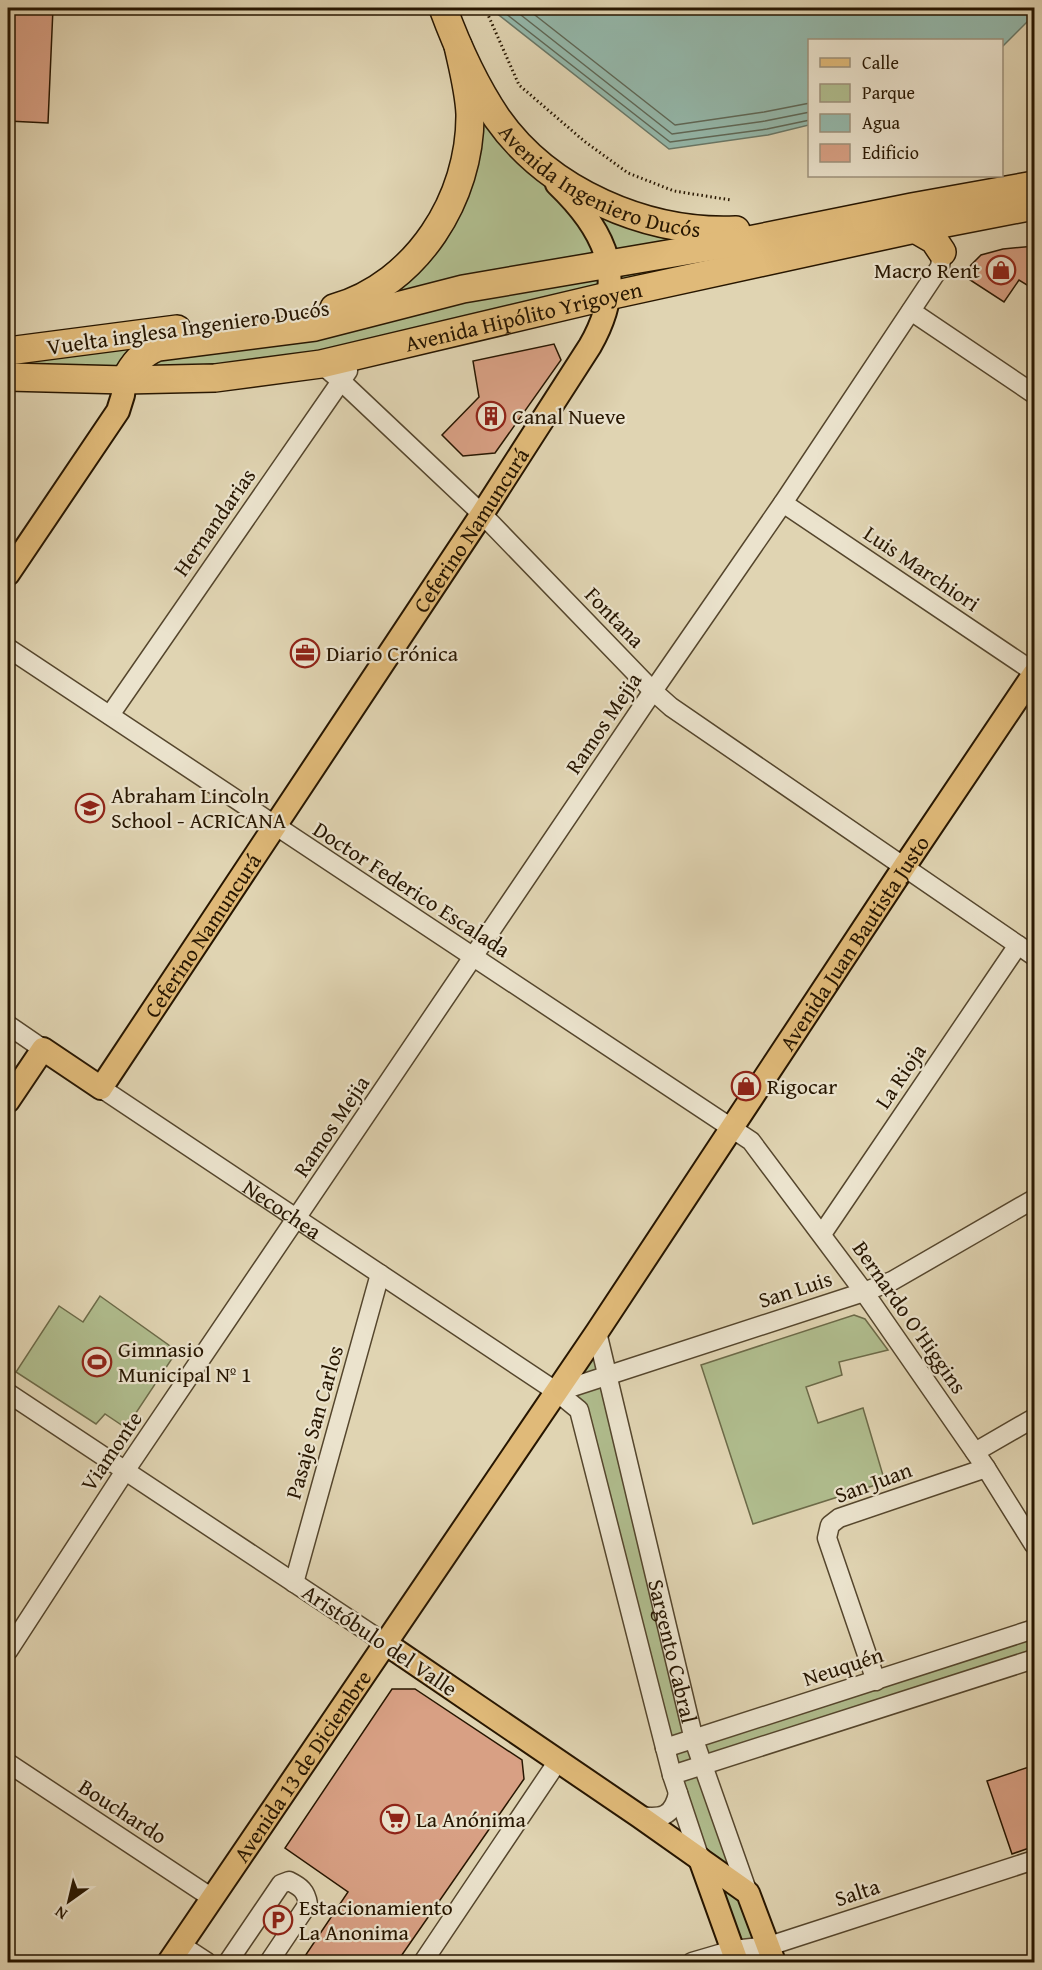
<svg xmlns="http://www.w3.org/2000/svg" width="1042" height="1970" viewBox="0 0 1042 1970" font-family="'Gentium Book Plus',serif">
  <rect width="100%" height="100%" fill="#e0d4b2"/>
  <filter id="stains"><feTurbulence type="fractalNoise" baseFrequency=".00333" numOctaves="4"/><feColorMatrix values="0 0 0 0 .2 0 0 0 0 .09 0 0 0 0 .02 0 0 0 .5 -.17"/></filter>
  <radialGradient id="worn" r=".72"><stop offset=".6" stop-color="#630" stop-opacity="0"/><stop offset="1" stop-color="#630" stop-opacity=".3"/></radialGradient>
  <path fill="#b0bd8e" stroke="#6c6a48" stroke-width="1.5" d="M468,95L562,181L727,231L912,207L321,364L8,377V351L307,314L337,307L431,238Z
    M100,1296L177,1351L126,1428L105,1414L96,1424L16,1372L59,1306L83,1322Z
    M854,1315L865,1319L888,1350L839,1362L842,1375L806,1387L818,1423L863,1408L885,1482L753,1524L701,1365Z
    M597,1332L694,1739L1034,1629V1659L702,1766L774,1962H737L700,1859L579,1410L557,1392Z"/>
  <path fill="#94b8ab" stroke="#687767" stroke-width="1.5" d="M501,8H1034V15L1002,47V40H810L809,125L768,135L669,149L495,12Z"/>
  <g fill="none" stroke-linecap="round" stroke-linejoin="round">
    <path stroke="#5e6756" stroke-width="1.5" d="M504,8L505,13L670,142L767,129L810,120
      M512,8L672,134L765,121L810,112
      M526,8L675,125L764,112L810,103"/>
  </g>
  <path fill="#d8a084" stroke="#271601" stroke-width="1.5" d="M8,8H53L48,123L8,121Z
    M1035,246V290L1019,280L1004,302L964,276L971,265L981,255L1003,249Z
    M554,344L561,360L495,453L463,456L442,435L479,397L473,361Z
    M392,1689H415L522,1760L524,1779L397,1962H301L348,1892L285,1848Z
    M1035,1765V1846L1012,1854L987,1781Z"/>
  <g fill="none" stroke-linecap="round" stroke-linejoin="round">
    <g stroke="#55462d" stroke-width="21">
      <g id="minor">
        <path d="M911,311L1034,394"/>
        <path d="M321,364L341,381L482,514L653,691L671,707L1034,956"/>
        <path d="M783,503L1034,672"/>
        <path d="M8,648L751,1141L864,1292L986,1468L1034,1545"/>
        <path d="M110,715L348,371"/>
        <path d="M8,1025L43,1049"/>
        <path id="s1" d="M101,1088L557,1392L579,1410L672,1775L700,1859"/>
        <path d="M822,1234L1018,945"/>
        <path id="s2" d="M597,1332L694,1740L748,1893"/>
        <path d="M557,1392L864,1292L892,1281L1034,1199"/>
        <path d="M8,1393L385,1643"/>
        <path d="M975,1452L1034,1418"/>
        <path d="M294,1583L380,1274"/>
        <path d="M8,1651L125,1471L653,691L783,503L940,267L942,252"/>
        <path d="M876,1681L827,1538L830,1525L839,1518L986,1468"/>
        <path d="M665,1748L1034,1629"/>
        <path d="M8,1763L212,1898"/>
        <path d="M672,1775L1034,1659"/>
        <path d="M639,1816C661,1819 673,1817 678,1793"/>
        <path d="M181,1945L207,1962"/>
        <path d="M228,1962L281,1884L289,1881C301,1887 306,1891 308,1904L269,1962"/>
        <path d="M423,1962L558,1761"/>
        <path d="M692,1962L733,1950L769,1946L1034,1860"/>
      </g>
    </g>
    <g stroke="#271601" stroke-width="26">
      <g id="major">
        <path d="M8,574L118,411L123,395L125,380"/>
        <path id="s3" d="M8,1101L43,1049L101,1088L482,514L590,346C628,280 608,233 557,184"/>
        <path d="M385,1643L639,1816L748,1893L774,1962"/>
        <path d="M700,1859L737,1962"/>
        <path id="s4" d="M169,1962L597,1332L904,867L1034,674"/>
      </g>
    </g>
    <g stroke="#271601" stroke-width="30">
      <g id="highway">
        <path id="s5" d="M443,8C457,46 474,84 497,118C549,192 647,234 736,230"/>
        <path d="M915,229L934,240L942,252"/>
        <path d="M334,308C417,284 471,198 470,114C469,91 463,69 458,46"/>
        <path d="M8,351L177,329"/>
        <path id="s6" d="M8,377L125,380L215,378L321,364L608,296L915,229L1034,206"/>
        <path d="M125,380C133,364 141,354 158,347L315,327L463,289L744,241L912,207L1034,185"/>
      </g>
    </g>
    <path stroke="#271601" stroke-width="3" stroke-dasharray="1.5 3" stroke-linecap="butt" d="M485,8L519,85L584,141L628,173L674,191L731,200"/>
    <use href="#minor" stroke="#ebe3cd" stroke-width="18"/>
    <use href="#major" stroke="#e0ba79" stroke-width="22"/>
    <use href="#highway" stroke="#e0ba79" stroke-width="27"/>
  </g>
  <defs>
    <g id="shop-ring" transform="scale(1.5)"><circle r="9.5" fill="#ebe3cd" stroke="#8f2418" stroke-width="1.5"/><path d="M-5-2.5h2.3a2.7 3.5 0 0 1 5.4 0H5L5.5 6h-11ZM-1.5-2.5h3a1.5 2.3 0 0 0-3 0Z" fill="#8f2418"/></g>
    <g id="building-ring" transform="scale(1.5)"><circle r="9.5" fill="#ebe3cd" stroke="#8f2418" stroke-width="1.5"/><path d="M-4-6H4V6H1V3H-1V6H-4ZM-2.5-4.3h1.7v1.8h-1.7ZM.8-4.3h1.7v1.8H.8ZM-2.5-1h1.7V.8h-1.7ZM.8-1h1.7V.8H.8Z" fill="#8f2418"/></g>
    <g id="office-ring" transform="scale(1.5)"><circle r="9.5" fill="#ebe3cd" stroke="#8f2418" stroke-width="1.5"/><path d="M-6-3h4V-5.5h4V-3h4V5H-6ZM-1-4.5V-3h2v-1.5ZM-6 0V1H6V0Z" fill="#8f2418"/></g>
    <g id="school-ring" transform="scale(1.5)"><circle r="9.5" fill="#ebe3cd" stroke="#8f2418" stroke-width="1.5"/><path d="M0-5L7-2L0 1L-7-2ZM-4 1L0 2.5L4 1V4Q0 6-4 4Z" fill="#8f2418"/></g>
    <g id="stadium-ring" transform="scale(1.5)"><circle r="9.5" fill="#ebe3cd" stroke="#8f2418" stroke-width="1.5"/><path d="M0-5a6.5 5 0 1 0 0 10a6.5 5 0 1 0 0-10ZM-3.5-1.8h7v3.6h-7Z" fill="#8f2418"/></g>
    <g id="supermarket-ring" transform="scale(1.5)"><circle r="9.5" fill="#ebe3cd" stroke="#8f2418" stroke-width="1.5"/><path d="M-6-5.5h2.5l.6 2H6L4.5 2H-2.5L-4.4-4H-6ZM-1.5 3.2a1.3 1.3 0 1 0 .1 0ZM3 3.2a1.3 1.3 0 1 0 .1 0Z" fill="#8f2418"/></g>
    <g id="parking-ring" transform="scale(1.5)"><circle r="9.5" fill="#ebe3cd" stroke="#8f2418" stroke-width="1.5"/><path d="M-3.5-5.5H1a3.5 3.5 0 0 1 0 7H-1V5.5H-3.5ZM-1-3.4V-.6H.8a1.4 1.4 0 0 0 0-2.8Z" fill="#8f2418"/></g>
  </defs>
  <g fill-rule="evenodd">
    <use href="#shop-ring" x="1001" y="270"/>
    <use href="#building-ring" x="491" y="416"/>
    <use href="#office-ring" x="305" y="653"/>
    <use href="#school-ring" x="90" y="808"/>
    <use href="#shop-ring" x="746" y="1086"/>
    <use href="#stadium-ring" x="97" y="1362"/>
    <use href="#supermarket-ring" x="395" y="1819"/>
    <use href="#parking-ring" x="278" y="1920"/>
  </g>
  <g text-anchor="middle" stroke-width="4.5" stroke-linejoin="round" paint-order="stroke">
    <g font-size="22" fill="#271601" stroke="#ebe3cd">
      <text dy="8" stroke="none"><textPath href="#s5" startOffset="248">Avenida Ingeniero Ducós</textPath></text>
      <text dy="8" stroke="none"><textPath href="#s6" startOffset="522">Avenida Hipólito Yrigoyen</textPath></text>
      <text transform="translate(188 327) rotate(-8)" y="8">Vuelta inglesa Ingeniero Ducós</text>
      <text transform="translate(214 522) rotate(-55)" y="8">Hernandarias</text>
      <text dy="8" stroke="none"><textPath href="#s3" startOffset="802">Ceferino Namuncurá</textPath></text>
      <text transform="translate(922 568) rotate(34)" y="8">Luis Marchiori</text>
      <text transform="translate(615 617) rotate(46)" y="8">Fontana</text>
      <text transform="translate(603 723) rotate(-56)" y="8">Ramos Mejia</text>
      <text transform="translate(412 889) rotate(33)" y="8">Doctor Federico Escalada</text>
      <text dy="8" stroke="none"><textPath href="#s3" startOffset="316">Ceferino Namuncurá</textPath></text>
      <text dy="8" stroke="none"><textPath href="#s4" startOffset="1228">Avenida Juan Bautista Justo</textPath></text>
      <text transform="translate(900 1076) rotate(-56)" y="8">La Rioja</text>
      <text transform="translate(331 1126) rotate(-56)" y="8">Ramos Mejia</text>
      <text dy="8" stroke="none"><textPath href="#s1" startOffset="218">Necochea</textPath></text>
      <text transform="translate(795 1289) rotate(-18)" y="8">San Luis</text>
      <text transform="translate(910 1317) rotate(55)" y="8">Bernardo O'Higgins</text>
      <text transform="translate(314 1422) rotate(-74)" y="8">Pasaje San Carlos</text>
      <text transform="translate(111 1451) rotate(-56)" y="8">Viamonte</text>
      <text transform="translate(873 1482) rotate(-20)" y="8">San Juan</text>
      <text transform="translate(380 1640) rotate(34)" y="8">Aristóbulo del Valle</text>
      <text dy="8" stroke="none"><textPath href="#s2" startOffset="328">Sargento Cabral</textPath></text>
      <text transform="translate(843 1666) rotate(-18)" y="8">Neuquén</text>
      <text dy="8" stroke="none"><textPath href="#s4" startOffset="237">Avenida 13 de Diciembre</textPath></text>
      <text transform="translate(123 1811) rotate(33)" y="8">Bouchardo</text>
      <text transform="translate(857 1892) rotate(-18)" y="8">Salta</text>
    </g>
    <g font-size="22" fill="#271601" stroke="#ebe3cd" text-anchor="start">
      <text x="980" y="278" text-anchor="end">Macro Rent</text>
      <text x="512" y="424">Canal Nueve</text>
      <text x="326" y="661">Diario Crónica</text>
      <text x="111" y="803">Abraham Lincoln<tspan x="111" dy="25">School - ACRICANA</tspan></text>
      <text x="767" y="1094">Rigocar</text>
      <text x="118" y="1357">Gimnasio<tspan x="118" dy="25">Municipal Nº 1</tspan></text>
      <text x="416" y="1827">La Anónima</text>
      <text x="299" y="1915">Estacionamiento<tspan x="299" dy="25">La Anonima</tspan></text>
    </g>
  </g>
  <rect width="1042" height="1970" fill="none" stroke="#e0d4b2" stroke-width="30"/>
  <rect x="9" y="9" width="1024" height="1952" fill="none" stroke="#271601" stroke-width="3"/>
  <rect x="15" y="15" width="1012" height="1940" fill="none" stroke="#271601" stroke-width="1.5"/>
  <rect x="808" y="39" width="195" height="138" fill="#ebe3cd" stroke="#9d917b" stroke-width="1.5"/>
  <rect x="820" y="58" width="30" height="9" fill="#e0ba79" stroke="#9d917b" stroke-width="1.5"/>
  <text x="862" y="69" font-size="18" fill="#271601">Calle</text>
  <rect x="820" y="84" width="30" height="18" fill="#b0bd8e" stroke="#9d917b" stroke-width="1.5"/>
  <text x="862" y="99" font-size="18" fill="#271601">Parque</text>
  <rect x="820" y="114" width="30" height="18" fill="#94b8ab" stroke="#9d917b" stroke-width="1.5"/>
  <text x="862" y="129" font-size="18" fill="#271601">Agua</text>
  <rect x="820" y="144" width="30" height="18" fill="#d8a084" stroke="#9d917b" stroke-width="1.5"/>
  <text x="862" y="159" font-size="18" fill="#271601">Edificio</text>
  <g transform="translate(69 1901) rotate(214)" stroke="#ebe3cd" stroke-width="4.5" paint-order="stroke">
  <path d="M0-4.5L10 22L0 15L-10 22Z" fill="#271601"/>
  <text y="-9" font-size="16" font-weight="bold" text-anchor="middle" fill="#271601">N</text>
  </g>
  <rect width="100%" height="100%" filter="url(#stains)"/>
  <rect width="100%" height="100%" fill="url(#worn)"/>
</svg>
